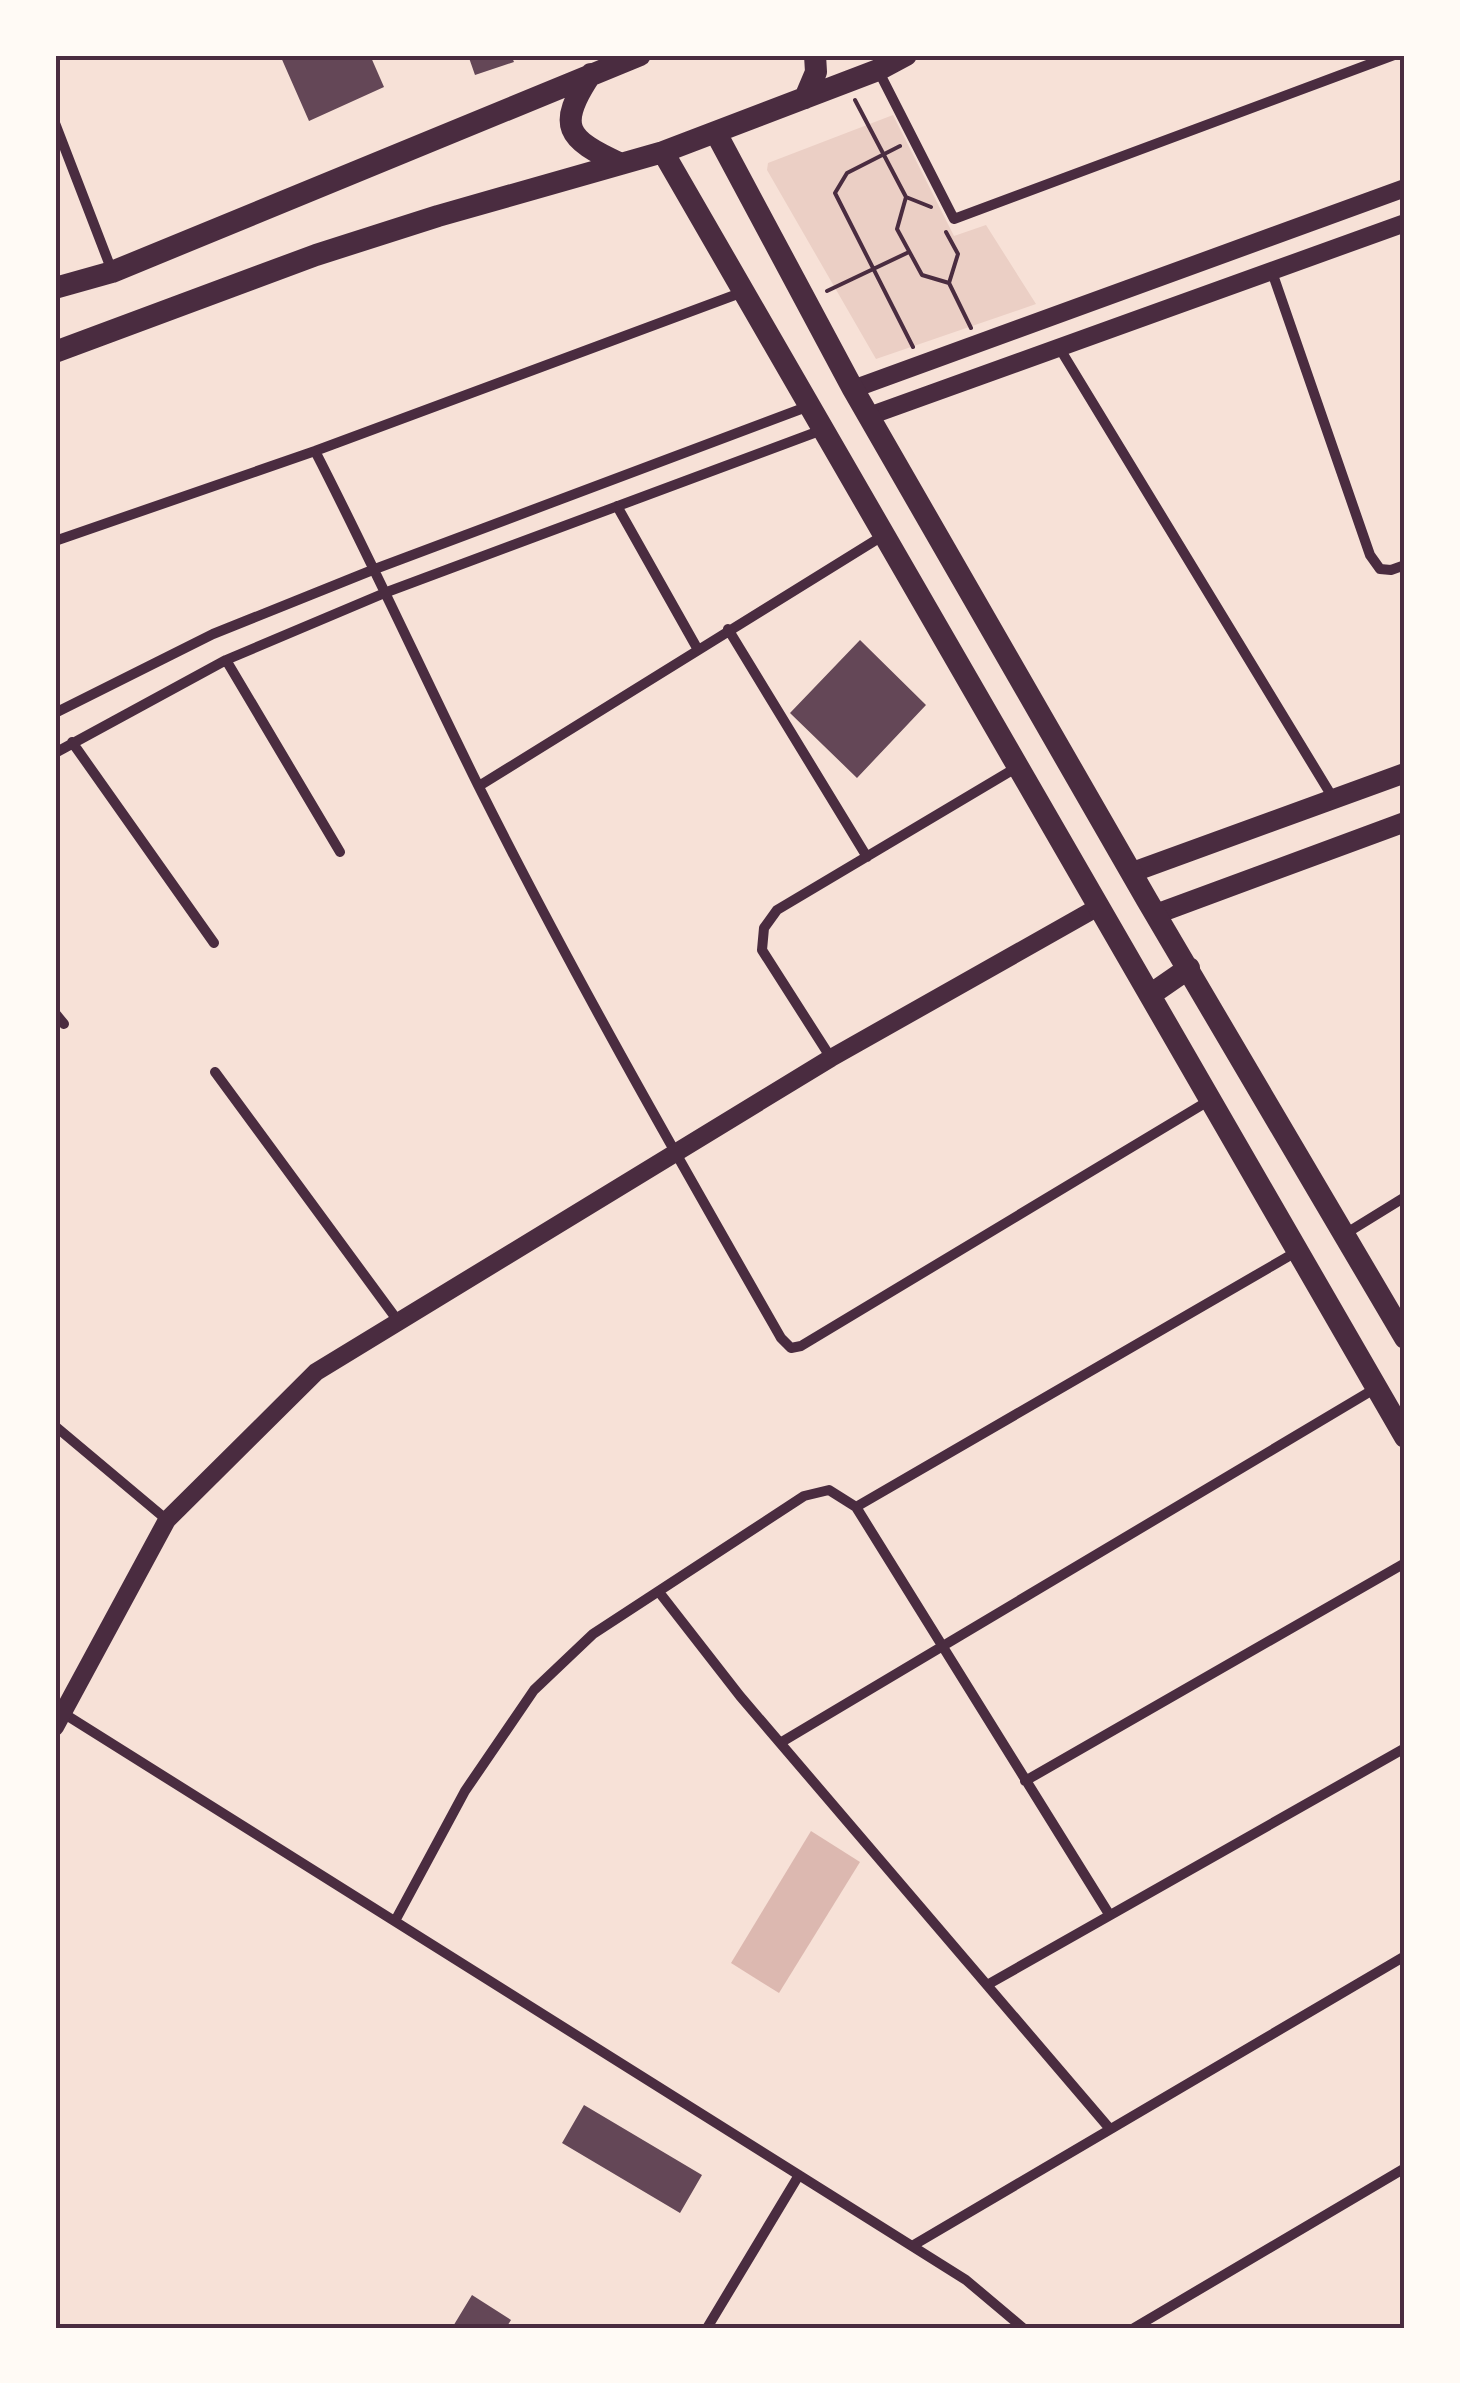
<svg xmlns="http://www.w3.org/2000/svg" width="1460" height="2383" viewBox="0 0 1460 2383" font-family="'Noto Sans',sans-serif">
  <rect width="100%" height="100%" fill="#f7e1d7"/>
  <path fill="#ebcfc5" d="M893,115L954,236L986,225L1036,304L876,359L767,170L768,163Z"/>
  <path fill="#dcb8b0" d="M811,1831L860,1862L779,1993L731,1963Z"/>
  <path fill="#644757" d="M280,55H370L384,87L309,121Z
    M468,55H511L514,62L475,75Z
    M860,640L926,705L857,778L790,713Z
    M584,2105L702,2175L680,2213L562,2143Z
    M472,2295L511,2320L506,2328H452Z"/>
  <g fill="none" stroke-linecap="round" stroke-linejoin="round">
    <path stroke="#4a2c40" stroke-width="4" d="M855,100L906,197
      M900,146L847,173L835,193L913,347
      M931,207L906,197L897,229L922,275L949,283
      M946,232L958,254L949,283L971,328
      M827,291L909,252"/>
    <path stroke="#4a2c40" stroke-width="10" d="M878,70L954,219L1394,55
      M55,123L112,271
      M1272,272L1370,555L1380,569L1391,570L1405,565
      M1060,349L1333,798
      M315,451C372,562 423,674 478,785C572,973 677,1156 781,1338L791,1348L801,1346L1210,1100
      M617,506L697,648
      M55,541L315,451L743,292
      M728,629L867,857
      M226,660L340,852
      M55,713L213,634L375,569L809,406
      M72,742L214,943
      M55,753L226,660L387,592L822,430
      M479,786L884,535
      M55,1013L64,1024
      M831,1058L762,950L764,928L777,910L1019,766
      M215,1072L398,1321
      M1345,1234L1405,1197
      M55,1426L167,1520
      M856,1507L1296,1252
      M659,1592L740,1696L1110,2129
      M55,1708L966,2280L1023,2328
      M780,1743L1376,1388
      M1025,1781L1405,1563
      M395,1921L465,1791L534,1690L593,1634L804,1496L829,1490L856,1507L1109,1914
      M987,1985L1405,1748
      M912,2246L1405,1956
      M707,2328L799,2175
      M1134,2328L1405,2168"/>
    <path stroke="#4a2c40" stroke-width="18" d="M853,389L1405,188
      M869,416L1405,223
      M55,1727L167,1520L316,1372L831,1058L1100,906"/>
    <path stroke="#4a2c40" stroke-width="20" d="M1133,872L1405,773
      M1156,914L1405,822"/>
    <path stroke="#4a2c40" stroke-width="22" d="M591,74C556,126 566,139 621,164
      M805,98L816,72L815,55
      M716,133L853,389L1147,900L1405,1338
      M663,152L1405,1437
      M55,288L112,272L640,55
      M55,352L316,255L438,216L663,152L878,70L906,55
      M1150,995L1189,968"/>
  </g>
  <rect width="1460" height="2383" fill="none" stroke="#fffaf5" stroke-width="115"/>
  <rect x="58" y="58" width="1344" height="2268" fill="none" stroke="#4a2c40" stroke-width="4"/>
</svg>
